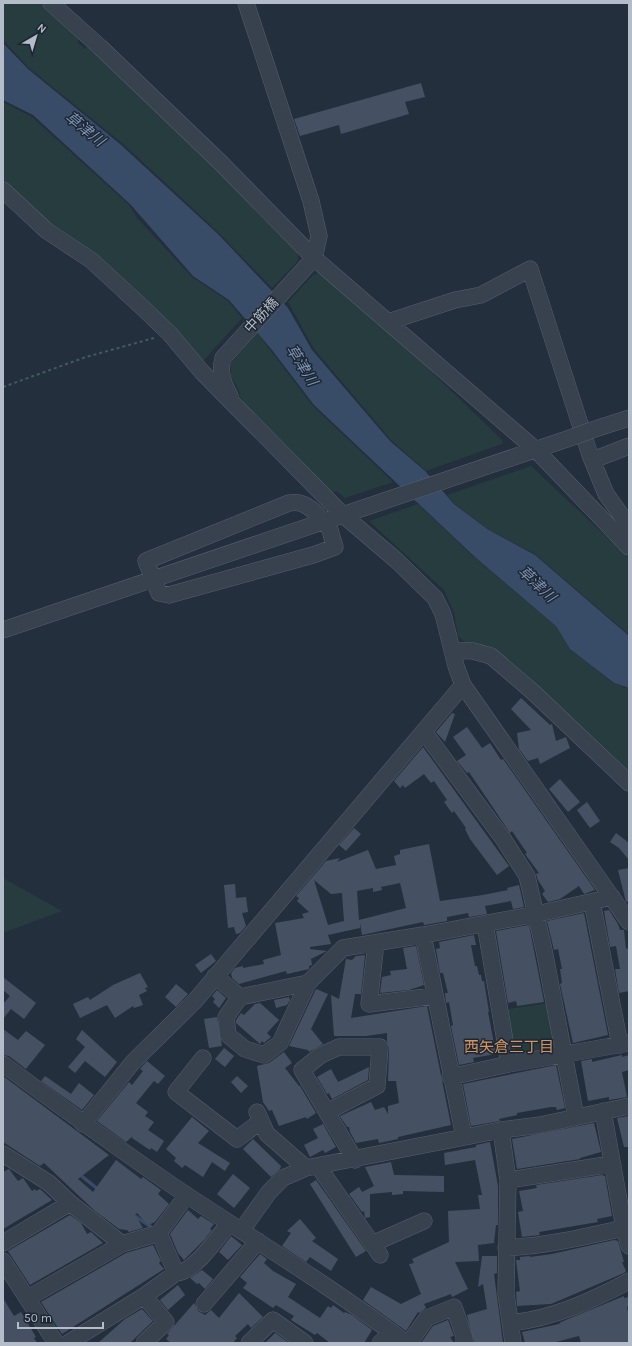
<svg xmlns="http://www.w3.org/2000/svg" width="632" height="1346" viewBox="0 0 632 1346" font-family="Karla,'Noto Sans JP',sans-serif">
  <rect width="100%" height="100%" fill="#242f3e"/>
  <path fill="#263c3f" d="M3,3H43L81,38L77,42L85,49L89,45L297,248L295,250L298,253V261L272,288L220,234L173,190L122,143L29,68L3,40Z
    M3,102L32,117L129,205L137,218L192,277L228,301L242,318L203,361L3,184Z
    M318,273L324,277L326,275L420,358L434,374L502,440V444L426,471L391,440L314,349L288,302L313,275Z
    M257,333L313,406L393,482L345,498L336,491L333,493L246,406L239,395L240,393L231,376V363Z
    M531,466L629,558V635L535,554L487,529L455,504L447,495Z
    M418,504L475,558L556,626L570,649L613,683L629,689V776L466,646V643L458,636L454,613L444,590L369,521Z
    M3,878L62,911L3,933Z
    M548,1003L557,1046L554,1052L515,1058L502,1010Z"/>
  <path fill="#394c67" d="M3,43L28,69L120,144L219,235L288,308L312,350L390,441L425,471L454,504L487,529L535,555L629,636V688L614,683L570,649L556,626L476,558L314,405L272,350L229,300L193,276L131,205L33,115L3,100Z"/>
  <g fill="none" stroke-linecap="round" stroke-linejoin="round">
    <path stroke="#394c67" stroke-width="3.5" d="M79,1174L99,1190
      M133,1215L150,1226"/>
  </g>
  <path fill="#455162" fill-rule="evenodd" d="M421,83L425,97L405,102L409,114L341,134L339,125L300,136L294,119Z
    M521,698L550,725L552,724L556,741L566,737L570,748L540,764L538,758L528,761L519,749L517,733L531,730L511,709Z
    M452,713L455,714L445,742L436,732Z
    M467,727L482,748L490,743L501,760L503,759L595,890L584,894L579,886L560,899L548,902L542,894L545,891L538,880L536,874L539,873L525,854L527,853L512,831L510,833L498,815L469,772L467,773L457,761L466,755L453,737Z
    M423,747L509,866L497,875L470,839L465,829L466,828L454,811L452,813L444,802L447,800L434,781L431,783L424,774L405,788L403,785L400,788L394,781Z
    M560,779L580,802L568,812L549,789Z
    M587,802L600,821L590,828L577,810Z
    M354,828L361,834L346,851L339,845Z
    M616,833L629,843V860L619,848L610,842Z
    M429,844L440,901L483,895L508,890L507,888L519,885L524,907L513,909L511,901L485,906L487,914L469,917L468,913L447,917V921L424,925L423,922L362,935L360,923V928L328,935L331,944L310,947V949L327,951L311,959L312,965L309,966V969L287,974L286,971L239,984L232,978L231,973L235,968L243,966V968L264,964L263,960L281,955L275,923L304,918L302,914L309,912L297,901L299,898L296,896L326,861L340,858L337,862L368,850L376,869L396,865L394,856L400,854V850ZM314,880L331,894L342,893L344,921L328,925ZM400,883L406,908L359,920L357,891L373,888V892L382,890L381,887Z
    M629,868V901L626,902L618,870Z
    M235,884L236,898L246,897L248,912L242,913L246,926L240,933L236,934L234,927L228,928L224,885Z
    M609,910L618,924L620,930H624L626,949L629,948V991L619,993L615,969H620L616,946L610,947L604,911Z
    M584,913L608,1035L573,1043L560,984L562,983L560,969H562L558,949L554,950L547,921Z
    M529,925L544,1002L517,1006L516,1001L508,1003L496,931Z
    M474,935L476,945H471L475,966H477L479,975H481L482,981H484L489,1012H488L496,1054L473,1058L474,1062L459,1065L451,1026L453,1025L449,1002L446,1003L445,993H448L443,973H440L436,949L440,948L439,942Z
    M416,946L424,985L409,990L380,993L382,977L391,975L390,971L407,969L403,948Z
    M211,954L216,961L201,973L195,965Z
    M365,955L361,994H355L351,1018L427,1006L451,1125L398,1137V1139L379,1143L378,1139L356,1143L350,1132L349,1127H347L341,1118L340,1116L371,1102L375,1110L384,1107L388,1114V1106L399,1103L396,1081H388L389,1048L387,1041V1033L366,1036H334L331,995L339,999L346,959L352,960L356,956Z
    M140,973L148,987L145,988L147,991L139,995L143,1005L134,1008L133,1006L115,1018L107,1005L80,1018L73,1004L88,997L90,1000L113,985Z
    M3,977L36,1003L24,1019L11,1009L3,1019V1004L10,996L3,990Z
    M176,984L188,994L176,1007L165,997Z
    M316,989L328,994L311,1029L323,1044L309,1052L308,1050L289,1046Z
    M217,990L226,998L219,1008L213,1002L215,999L212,996Z
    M289,997L290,1000L287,1005L276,1008L274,1000Z
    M260,1003L279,1020L267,1033L271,1037L264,1043L262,1041L260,1044L236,1023V1020L241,1013L244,1015L255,1004Z
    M217,1017L222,1046L209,1048L204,1019Z
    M3,1029L18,1040L26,1031L45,1045L26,1069L9,1056L3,1055Z
    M82,1030L117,1062L105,1077L85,1061L75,1073L68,1067L85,1047L76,1039Z
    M224,1048L234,1056L225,1067L215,1059Z
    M284,1052L292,1063L285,1068L299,1086H300L316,1113L307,1119L306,1117L279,1126L272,1110L269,1111L263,1102L257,1066L269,1063Z
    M622,1055V1057L629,1055V1070L622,1072L627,1097L609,1100V1097L588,1101L581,1061L592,1059V1062Z
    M147,1061L165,1076L158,1084L154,1081L136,1103L148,1112L145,1116L154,1122L148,1130L164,1141L157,1152L151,1148L150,1150L132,1138L133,1136L126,1142L97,1121L129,1082L132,1085L143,1071L140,1069Z
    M556,1065L565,1108L557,1110L556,1107H551L517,1113V1115L499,1119L500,1121L471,1126L463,1084Z
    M369,1067L368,1080L332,1099L329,1093L327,1094L317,1077L331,1069L338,1082Z
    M3,1076L109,1155L78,1179L93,1192L116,1160L141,1179L143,1177L161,1190L158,1194L169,1204L155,1222L148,1225L137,1213L135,1215L143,1228L129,1232L127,1230L119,1229L95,1211L44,1163L40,1166L3,1142Z
    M45,1076L71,1094L79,1083L94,1095L82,1110L41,1081Z
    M237,1076L248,1086L241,1093L231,1082Z
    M629,1116V1147H624L617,1118Z
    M192,1117L209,1131L198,1143L230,1163L225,1171L212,1162L203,1177L185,1165L182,1168L174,1161L176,1158L166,1149Z
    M594,1123L601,1152L580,1158V1159L517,1169L512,1139Z
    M323,1124L336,1147L325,1153L323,1150L310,1157L304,1145L318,1138L313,1129Z
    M253,1139L281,1166L280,1169L271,1177L243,1149Z
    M490,1142L498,1186V1225H496L494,1243L478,1245L479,1261L455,1262L468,1289L452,1297L451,1294L424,1304L426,1308L419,1313L418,1312L406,1331L363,1300L371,1287L401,1304L421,1294L409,1264L414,1263L412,1259L449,1242L448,1211L480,1209L478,1195H482L475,1160L445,1165L444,1153L476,1147V1145Z
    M391,1162L394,1175L444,1176V1192L403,1191V1194L392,1195V1192L370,1194V1217L365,1218L364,1211L362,1212L349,1194L359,1187L362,1192L374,1186L365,1167Z
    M9,1169L18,1181L23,1178L32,1191L35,1189L36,1191L40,1189L52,1200L3,1229V1172Z
    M233,1174L250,1188L234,1208L217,1194Z
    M602,1175L605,1176L612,1216L597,1219L598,1222L539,1232L540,1235L522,1237L518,1212L523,1211L519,1191L537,1188L536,1185Z
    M316,1180L366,1251L356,1257L310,1184Z
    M188,1210L198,1219L201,1216L214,1224L210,1229L212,1230L205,1239L184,1260L178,1253L170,1234Z
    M70,1215L81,1223L87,1234L91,1232L103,1243L30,1285L8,1251Z
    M300,1219L316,1238L312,1241L338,1259L331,1271L310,1257L306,1262L282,1246L291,1233L287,1231Z
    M231,1236L242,1245L228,1260L219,1252Z
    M614,1240L618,1241L624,1262H622L626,1271L624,1273L551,1304L517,1306L516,1292L520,1291L516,1260H520V1257L530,1256V1257L552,1254Z
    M153,1245L161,1261L159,1263L164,1269L62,1334L41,1302L126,1253Z
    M260,1254L267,1259L264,1263L273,1271L296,1284L288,1297L320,1318L328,1306L331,1308L333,1305L344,1313L345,1312L352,1315L372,1330L364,1343H330L317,1333L315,1335L291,1320L294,1316L276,1305L273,1308L243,1288L247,1283L240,1277Z
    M482,1256H497V1273L494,1274L503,1343H474L467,1315L487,1309L483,1284L478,1287Z
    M202,1270L213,1279L205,1289L199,1283L197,1284L190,1278Z
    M178,1285L185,1295L168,1310L160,1300Z
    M239,1293L263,1317L251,1328L248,1324L235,1336L237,1338L233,1343H171L166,1339L169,1335L167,1334L194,1303L198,1311L205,1315L211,1310L219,1318Z
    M624,1296V1298L629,1297V1306L627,1307L629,1318V1343H581L579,1336L552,1343H525L522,1332L559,1324L561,1322Z
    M3,1298L14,1316L21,1312L36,1337L34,1338L37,1343H3Z
    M142,1309L153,1321L130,1343H98L125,1319Z
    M448,1320L454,1336L450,1337L454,1343H421L433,1326Z
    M275,1333L289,1343H265Z"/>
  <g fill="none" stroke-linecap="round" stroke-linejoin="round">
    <g stroke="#565f6c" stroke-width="17">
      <path id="minor" d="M51,3L100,47L221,163L314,258L536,450L629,547
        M3,190L47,231L91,260L143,308L170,334L202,372L342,514L396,560L435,598L443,614L456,666L463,685L629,922
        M389,323L394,320L455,300L481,295L530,269L590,455L606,494L629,526
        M230,396C223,383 219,373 223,358L314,258L319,236L311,201L246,3
        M592,430L629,418
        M593,460L629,446
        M317,514C308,506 302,501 289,503L146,561L159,593L169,595L313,555L335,547L329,527
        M3,630L573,437
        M453,650L473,651L491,656L533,692L629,783
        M425,733L504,840L527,876L544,950L576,1117
        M592,902L620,1045
        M485,924L509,1064
        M376,943L369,1004L434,996
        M215,976L240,997L308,983L343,948L423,935
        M240,997L226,1017L228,1035L245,1049L264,1055L280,1043L308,983
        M203,1058L176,1092L237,1139L261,1121
        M3,1064C64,1109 125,1154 188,1196C261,1244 336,1290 406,1343
        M450,1077L509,1064L629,1043
        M603,1111L624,1228L629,1246
        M257,1112L267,1134L306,1168
        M327,1112L377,1086L380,1047H339L321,1055L302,1070L355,1160
        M83,1124L133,1062L194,1002L463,685
        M501,1130L508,1180L506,1294L513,1343
        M464,1137L423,935L537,914L612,897
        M3,1154L49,1183L70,1203L122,1244
        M318,1166L380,1255
        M508,1180L612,1164
        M242,1230L269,1192L283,1178L306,1168L501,1130L540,1125L629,1106
        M3,1243L70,1203
        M372,1244L424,1221
        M506,1248C546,1246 584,1237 624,1228
        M3,1261L56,1343
        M176,1273C194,1273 219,1236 229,1223
        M28,1298L122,1244L159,1233L187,1195
        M204,1304L258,1241
        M511,1323C554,1318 591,1301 629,1281
        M68,1343L144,1296L176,1273L159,1233
        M144,1343L166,1322L144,1296
        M249,1343L273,1320L305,1343
        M380,1343L392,1332
        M409,1343L427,1318L454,1307L464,1336V1343"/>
    </g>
    <path stroke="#44595c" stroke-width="2" stroke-dasharray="3 3" stroke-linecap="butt" d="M3,387L86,357L154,338"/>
    <use href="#minor" stroke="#38414e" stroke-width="16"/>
    <g stroke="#565f6c" stroke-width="17" stroke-linecap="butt">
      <path id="minor-bridge" d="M573,437L592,430"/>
    </g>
    <use href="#minor-bridge" stroke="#38414e" stroke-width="16"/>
  </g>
  <g text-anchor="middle" stroke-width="3" stroke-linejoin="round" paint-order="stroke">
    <g font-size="14" fill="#b4bcc9" stroke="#1d2633">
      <text transform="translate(261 315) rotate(-47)" y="5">中筋橋</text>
    </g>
    <g font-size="15" font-style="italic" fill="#7c92b1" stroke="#1d2633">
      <text transform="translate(85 129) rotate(39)" y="5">草津川</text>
      <text transform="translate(302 365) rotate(58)" y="5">草津川</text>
      <text transform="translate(537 584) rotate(43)" y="5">草津川</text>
    </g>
    <g font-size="15" fill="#d59563" stroke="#1d2633">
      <text x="509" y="1052">西矢倉三丁目</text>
    </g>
  </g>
  <rect width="632" height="1346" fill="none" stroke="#b4bcc9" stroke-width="8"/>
  <g transform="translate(36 36) rotate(38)" stroke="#1d2633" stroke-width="3" paint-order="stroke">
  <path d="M0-3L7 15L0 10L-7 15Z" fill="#b4bcc9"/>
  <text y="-6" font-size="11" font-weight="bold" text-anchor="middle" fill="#b4bcc9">N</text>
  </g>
  <path d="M18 1322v6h85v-6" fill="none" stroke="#b4bcc9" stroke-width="2"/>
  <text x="24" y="1322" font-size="12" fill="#b4bcc9" stroke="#1d2633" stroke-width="3" paint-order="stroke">50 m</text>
</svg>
